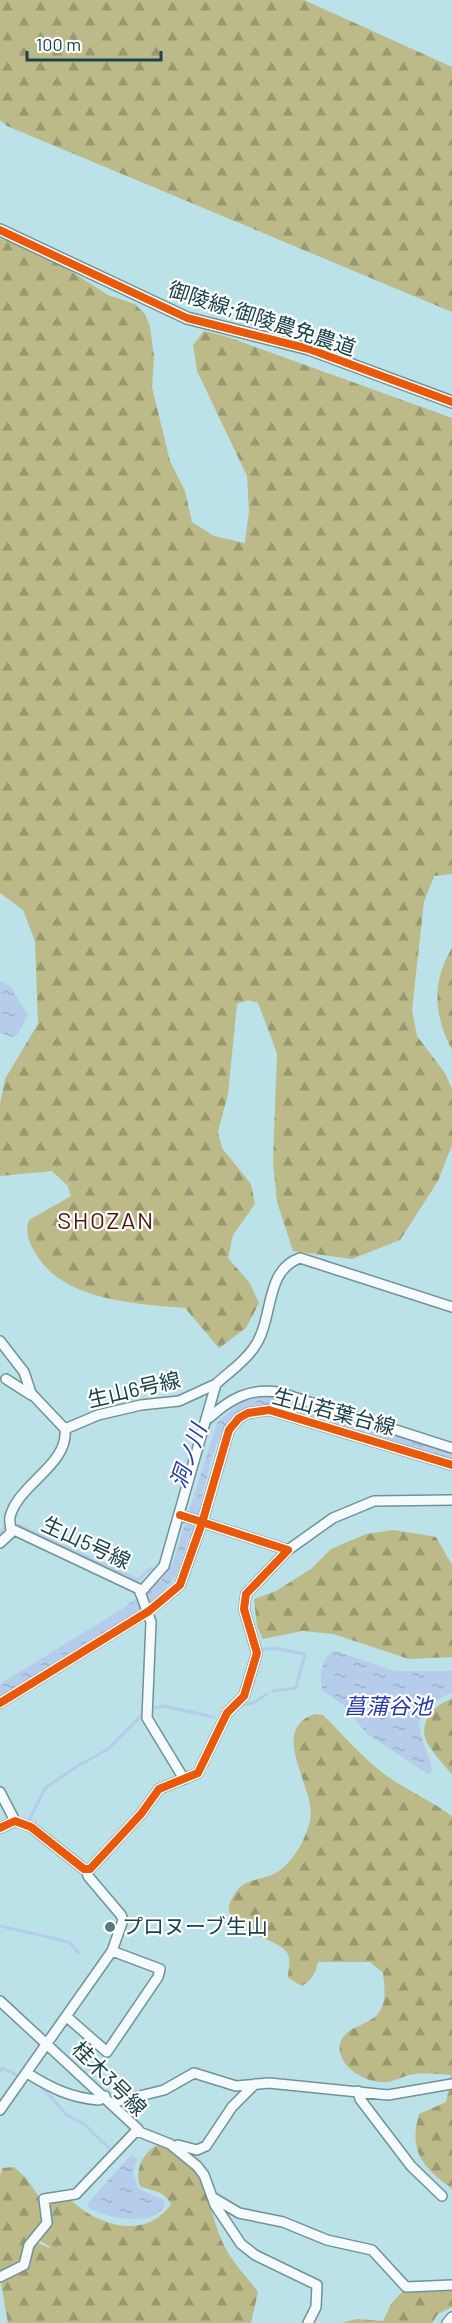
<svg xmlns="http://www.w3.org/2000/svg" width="452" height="2323" viewBox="0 0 452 2323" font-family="Barlow,'Noto Sans JP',sans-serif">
  <defs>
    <pattern id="forest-firs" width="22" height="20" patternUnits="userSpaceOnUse" patternTransform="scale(1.5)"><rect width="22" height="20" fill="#bcba88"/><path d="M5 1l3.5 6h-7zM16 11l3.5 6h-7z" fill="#989971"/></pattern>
    <pattern id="water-ripples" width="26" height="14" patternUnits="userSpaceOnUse" patternTransform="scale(1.5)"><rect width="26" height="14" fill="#b6cceb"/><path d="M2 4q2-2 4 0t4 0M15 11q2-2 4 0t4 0" fill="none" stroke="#9cb0cb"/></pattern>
  </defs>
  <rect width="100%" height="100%" fill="#bbe2e8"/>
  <path fill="url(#forest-firs)" d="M0,0H304L452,67V312L7,126L0,120Z
    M0,239L16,242L52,259L108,295L135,304L145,314L150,326L154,357L152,387L170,461L185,491L192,522L214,536L245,543L249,511L247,476L197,371L193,345L204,331L228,337L452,418V874L434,876L424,902L412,1010L417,1036L445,1073L452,1089V1145L438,1181L400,1240L352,1259L293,1251L277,1202L273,1162L277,1053L258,1003L248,1000L237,1004L228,1094L218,1132L222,1148L251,1184L255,1204L233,1235L228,1258L249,1282L259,1303L246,1328L219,1348L185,1308C137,1304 63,1301 36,1254C29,1243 25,1232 29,1220L71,1196L68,1186L52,1171L0,1176V1104L5,1079L38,1024L35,941L23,910L0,893Z
    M452,948V1050C434,1016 431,982 452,948Z
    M394,1530L436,1537L452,1565V1657L409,1659L333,1634L302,1631L263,1639L257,1627L254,1599L276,1591L311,1569L331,1549L366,1534Z
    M452,1699V1775C445,1765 434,1755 428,1744C416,1725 434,1704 452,1699Z
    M315,1714L323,1715C342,1734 362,1757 384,1774C406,1790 430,1800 452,1816V2189C423,2167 408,2152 419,2114L446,2102L451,2075C438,2074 422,2072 409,2075C402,2077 395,2081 387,2082C367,2084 336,2067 340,2044C344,2025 373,2026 381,2009C387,1998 384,1985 383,1973L370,1962H318C315,1974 313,1979 302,1986L288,1978C288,1972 291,1961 288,1955C282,1937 230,1936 229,1909C228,1905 231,1901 233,1897C243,1876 263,1882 279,1871C295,1859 305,1840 310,1821C318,1790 266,1730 315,1714Z
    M158,2145C210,2158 205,2203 223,2243C230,2260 247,2277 258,2292L251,2323H8L0,2278L17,2272L34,2241L49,2248L50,2247L36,2238L44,2231L45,2203L70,2199C97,2226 146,2241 171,2204C163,2189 153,2192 140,2186C134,2170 143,2152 158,2145Z
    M14,2167L26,2178L42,2201L45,2222L24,2263L0,2275V2176L2,2168Z
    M452,2288V2307L438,2314L432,2323H341L357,2319L383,2321L391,2304L403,2291Z"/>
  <path fill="url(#water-ripples)" d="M0,981L10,986L28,1015L18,1034L12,1037L0,1033Z
    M274,1395L452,1453V1459L275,1405C259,1403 239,1408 229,1421C210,1444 201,1509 192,1538H189L176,1576L160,1594L161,1597L0,1696V1684L125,1607L158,1580L160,1582L172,1565L217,1423L240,1402Z
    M335,1651L395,1671H452V1692L427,1706L419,1721C419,1739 430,1753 432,1771L428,1774L367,1734L343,1705L323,1691C318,1679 321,1655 335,1651Z
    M131,2155L137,2159L133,2172L138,2189L164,2200L165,2204C156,2229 107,2218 89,2208L87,2204Z"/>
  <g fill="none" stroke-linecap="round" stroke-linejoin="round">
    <path stroke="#b6cceb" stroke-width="3" d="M18,1525L138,1580L151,1568L153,1570
      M0,1534L4,1528
      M261,1654V1650L273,1648L305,1654
      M251,1690L256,1672
      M273,1691L296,1688L305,1654
      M243,1705L253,1703L267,1694
      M155,1708L163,1706L214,1717
      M28,1822L45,1788L79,1765L107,1750L141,1716
      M0,1926L69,1942L79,1953
      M0,2072L2,2068L19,2076
      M38,2083L67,2115L84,2124L111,2150"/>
    <g stroke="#719296" stroke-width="12">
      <path id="minor" d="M0,1341L24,1372L31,1393L65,1429
        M6,1379L31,1395
        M216,1384C229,1372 243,1363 253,1349C275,1320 263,1271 300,1258L452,1307
        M209,1418C230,1399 249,1388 278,1392L452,1448
        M11,1531C11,1527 9,1521 10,1517C18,1484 69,1465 65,1429L98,1415L141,1405L179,1401L216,1384L164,1566L140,1593
        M0,1543L14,1530L139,1589L151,1622L147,1718L184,1779
        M288,1550L333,1518L374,1501L452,1500
        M0,1703L149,1611L180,1585L202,1523L229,1430L239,1418L248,1413L269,1410L452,1465
        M0,1792L15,1821
        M0,1828L15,1821L31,1827L84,1869H90L141,1814L159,1789L198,1773L227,1713L244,1696L257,1653L244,1609L246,1594L288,1550L180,1515
        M0,2001L138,2129L76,2194L44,2199L47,2223L29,2245L24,2265L0,2277
        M67,2017L107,2052L158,1977L160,1969L112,1951
        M27,2073C51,2088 71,2098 99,2100L105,2096
        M358,2091L360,2099L411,2166L442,2196
        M111,2103L164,2090L194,2073L236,2086L269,2083L388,2095L452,2084
        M0,2110L112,1951L123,1920L121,1915L88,1876L86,1869
        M137,2131L170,2144L197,2166L204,2175L215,2205L241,2244L255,2255L317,2285L316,2307L308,2323
        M178,2145L197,2150L206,2146L232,2107L255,2084
        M212,2197L239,2213L283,2222L327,2240L372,2250L406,2287L452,2285
        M447,2323L452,2317"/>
    </g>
    <g stroke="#719296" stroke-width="14">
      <path id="tertiary" d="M0,230L187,318L309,349L452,402"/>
    </g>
    <use href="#minor" stroke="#f5fbfc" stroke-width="9"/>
    <use href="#tertiary" stroke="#f5fbfc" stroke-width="10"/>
    <g stroke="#fff" stroke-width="11">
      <path id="cycleway" d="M0,230L187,318L309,349L452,402
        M0,1703L149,1611L180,1585L202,1523L229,1430L239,1418L248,1413L269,1410L452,1465
        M0,1828L15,1821L31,1827L84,1869H90L141,1814L159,1789L198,1773L227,1713L244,1696L257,1653L244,1609L246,1594L288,1550L180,1515"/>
    </g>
    <use href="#cycleway" stroke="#e8590c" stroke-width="8"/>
  </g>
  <circle fill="#547b81" stroke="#fff" stroke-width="2" cx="110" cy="1927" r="6"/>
  <g text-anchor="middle" stroke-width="4.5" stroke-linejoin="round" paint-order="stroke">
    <g font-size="21" fill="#1c434a" stroke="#fff">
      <text transform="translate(262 319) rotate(18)" y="7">御陵線;御陵農免農道</text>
      <text transform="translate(134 1390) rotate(-13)" y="7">生山6号線</text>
      <text transform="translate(334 1412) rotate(15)" y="7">生山若葉台線</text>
      <text transform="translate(86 1543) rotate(25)" y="7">生山5号線</text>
      <text transform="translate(109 2079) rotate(45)" y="7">桂木3号線</text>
    </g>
    <g font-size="21" fill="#1c434a" stroke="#fff" text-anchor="start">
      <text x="122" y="1934">プロヌーブ生山</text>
    </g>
    <g font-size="22" font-style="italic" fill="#283aab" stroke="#fff">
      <text transform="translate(188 1456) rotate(-70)" y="8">洞ノ川</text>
      <text x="388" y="1714">菖蒲谷池</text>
    </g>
    <g font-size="24" letter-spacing="1.5" fill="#57130d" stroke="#fff">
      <text x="106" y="1229">SHOZAN</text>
    </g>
  </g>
  <path d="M27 51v9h134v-9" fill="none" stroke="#1c434a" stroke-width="3"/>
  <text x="36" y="51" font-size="18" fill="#1c434a" stroke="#ffffff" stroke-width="4.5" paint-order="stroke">100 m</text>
</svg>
